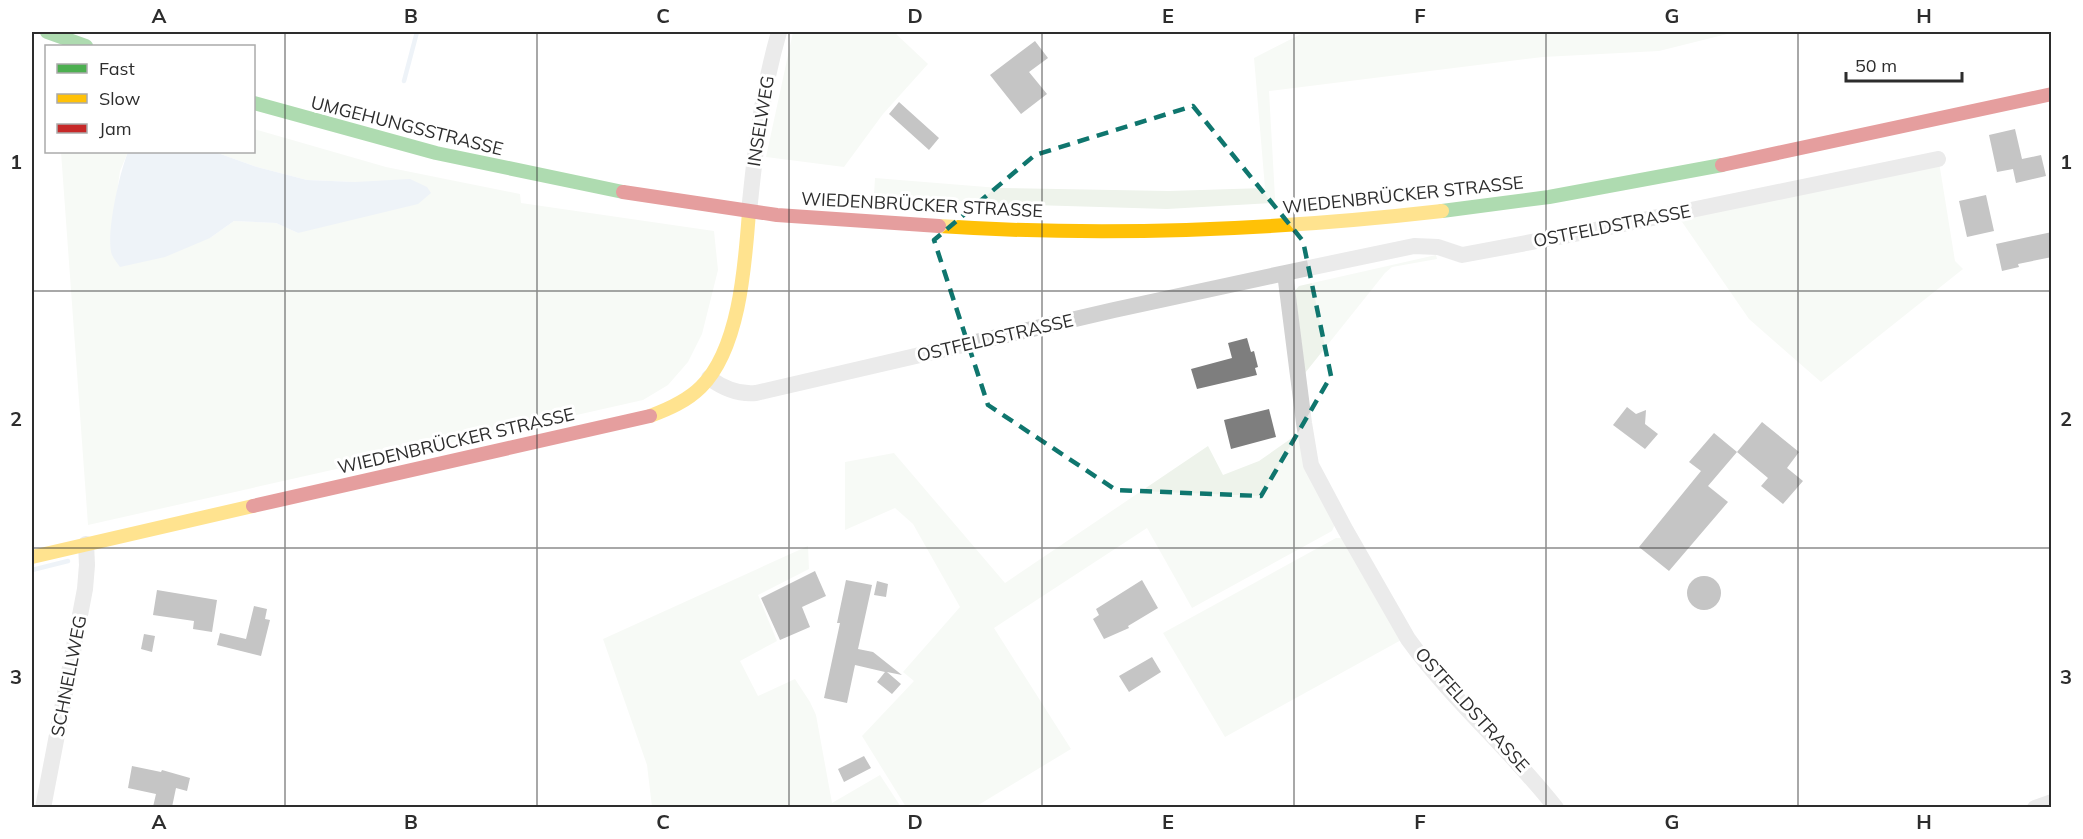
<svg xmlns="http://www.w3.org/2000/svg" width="2083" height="839" viewBox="0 0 2083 839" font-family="Mulish,sans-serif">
  <rect width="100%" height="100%" fill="#fff"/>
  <path fill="#eef3eb" d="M793,32H894L928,64L883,114L844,167L766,157Z
    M1305,32H1735L1659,51L1543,57L1269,91L1275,198L1274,203L1167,209L999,204L874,195L875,178L999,188L1169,191L1265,188L1254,58Z
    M254,129L386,167L520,194L521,203L714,231L718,270L702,334L688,362L668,385L643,400L88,525L61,152H128L120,171L111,236L210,238L234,221L276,223L298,233L355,182L307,180L257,167L215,152H254Z
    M1939,162L1955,261L1963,269L1821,382L1749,319L1680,219Z
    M1436,255L1437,259L1392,267L1385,273L1305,373L1295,291L1299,286Z
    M1299,433L1336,522L1332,531L1192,608L1147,528L994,628L1071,749L975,807H906L862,736L914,681L903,672L960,607L913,524L895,508L845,530V462L894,453L1005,583L1208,446L1223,475L1259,461Z
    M1336,538H1345L1403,639L1225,737L1163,633Z
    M808,546L809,569L758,595L777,641L740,661L758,696L795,679L810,702L816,715L832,803L880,775L901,807H652L647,765L603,639Z"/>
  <path fill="#d9e4f0" d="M128,152H215L257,167L307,180L355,182L410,179L427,187L431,193L418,204L298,233L276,223L234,221L210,238L165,257L120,267C118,264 114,259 112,255C105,236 120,171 128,152Z"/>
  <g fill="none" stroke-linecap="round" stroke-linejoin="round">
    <path stroke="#d9e4f0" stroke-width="4.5" d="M404,81L417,32
      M32,570L68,561"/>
  </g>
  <path fill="#7e7e7e" d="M1035,41L1048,58L1029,72L1047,94L1021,114L990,75Z
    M899,102L939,138L929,150L889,114Z
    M2015,129L2022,159L2041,155L2046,176L2016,183L2013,169L1997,172L1989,135Z
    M1986,195L1994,231L1967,237L1959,201Z
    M2052,232V257L2018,264L2019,267L2002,271L1996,244Z
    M1247,338L1251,352L1254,351L1258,367L1255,368L1257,375L1197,389L1191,369L1232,358L1228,343Z
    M1627,407L1636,414L1646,410L1645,424L1658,434L1645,449L1613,425Z
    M1269,409L1276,437L1231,449L1224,420Z
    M1762,422L1799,452L1787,468L1803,481L1783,504L1761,486L1768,478L1737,452L1708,486L1728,502L1669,571L1639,547L1701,471L1689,462L1714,433L1737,452Z
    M815,571L826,596L802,607L810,627L780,640L761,598Z
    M1687 593a17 17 0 1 1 34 0a17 17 0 1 1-34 0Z
    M846,580L872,585L858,649L873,652L902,675L887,672L901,684L892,694L877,682L885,672L855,665L847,703L824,698L840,623H837Z
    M1142,580L1158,608L1128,626L1129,628L1104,639L1093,619L1099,615L1096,609Z
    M877,581L888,584L886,597L874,595Z
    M157,590L217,600L212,632L193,629L194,621L153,615Z
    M254,606L267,609L265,619L270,620L261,656L217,645L220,633L246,639Z
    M144,634L155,636L152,652L141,649Z
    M1152,657L1161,672L1129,692L1119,676Z
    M864,756L871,768L844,782L838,769Z
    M132,766L161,772L162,770L190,778L187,791L176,788L172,807H153L156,794L128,788Z"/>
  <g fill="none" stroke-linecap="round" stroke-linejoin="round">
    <path stroke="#d2d2d2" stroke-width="16" d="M749,212C755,152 762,90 779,32
      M1285,273L1414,246L1438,247L1462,255L1580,233L1938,159
      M709,378C723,388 738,395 756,393L1114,310L1285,273L1304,423L1311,465L1345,529L1408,639C1452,700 1510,749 1556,808
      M43,808L85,589L87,565L86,544
      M2035,808L2052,802"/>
    <path stroke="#4caf50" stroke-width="14" d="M47,32L86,46
      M254,103L436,153L623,192
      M1442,211L1549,197L1722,165"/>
    <path stroke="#ffc107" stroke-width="14" d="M939,226C1106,237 1276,230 1442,211
      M650,416C669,409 687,401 701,387C740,348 745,264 749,212
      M32,557L253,506"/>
    <path stroke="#c62828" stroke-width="14" d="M1722,165L2052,94
      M623,192L777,215L939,226
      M253,506L650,416"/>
  </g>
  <path d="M0 0H2083V839H0ZM1193,106L1303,241L1331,376L1261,496L1116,490L988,405L934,240L1035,155Z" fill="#fff" fill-opacity=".55" fill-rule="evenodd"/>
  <path fill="none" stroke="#0f766e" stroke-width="4.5" stroke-dasharray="12 8" stroke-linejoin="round" d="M1193,106L1303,241L1331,376L1261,496L1116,490L988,405L934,240L1035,155Z"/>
  <path fill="none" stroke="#2d2d2d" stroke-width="1.5" stroke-opacity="0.55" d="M285,32V808M537,32V808M789,32V808M1042,32V808M1294,32V808M1546,32V808M1798,32V808M32,291H2052M32,548H2052"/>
  <g text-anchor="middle" stroke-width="6" stroke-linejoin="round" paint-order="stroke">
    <g font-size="18" fill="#2d2d2d" stroke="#fff">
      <text transform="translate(761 121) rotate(-81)" y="6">INSELWEG</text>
      <text transform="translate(407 126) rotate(14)" y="6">UMGEHUNGSSTRASSE</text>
      <text transform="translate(1403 195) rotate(-6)" y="6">WIEDENBRÜCKER STRASSE</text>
      <text transform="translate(922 205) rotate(3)" y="6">WIEDENBRÜCKER STRASSE</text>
      <text transform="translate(1612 226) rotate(-11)" y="6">OSTFELDSTRASSE</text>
      <text transform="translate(995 338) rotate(-13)" y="6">OSTFELDSTRASSE</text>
      <text transform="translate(456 441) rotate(-13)" y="6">WIEDENBRÜCKER STRASSE</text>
      <text transform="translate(69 676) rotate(-79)" y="6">SCHNELLWEG</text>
      <text transform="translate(1472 710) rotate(48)" y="6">OSTFELDSTRASSE</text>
    </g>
  </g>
  <rect width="2083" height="839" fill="none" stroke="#ffffff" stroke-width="66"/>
  <rect x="45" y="45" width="210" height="108" fill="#ffffff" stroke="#ababab" stroke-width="1.5"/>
  <rect x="57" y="64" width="30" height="9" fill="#4caf50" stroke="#ababab" stroke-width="1.5"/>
  <text x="99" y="75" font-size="18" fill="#2d2d2d">Fast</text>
  <rect x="57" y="94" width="30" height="9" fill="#ffc107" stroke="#ababab" stroke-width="1.5"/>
  <text x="99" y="105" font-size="18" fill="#2d2d2d">Slow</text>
  <rect x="57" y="124" width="30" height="9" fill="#c62828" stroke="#ababab" stroke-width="1.5"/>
  <text x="99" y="135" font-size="18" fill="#2d2d2d">Jam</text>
  <path d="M1846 72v9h116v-9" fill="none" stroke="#2d2d2d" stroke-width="3"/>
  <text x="1855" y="72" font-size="18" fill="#2d2d2d" stroke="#ffffff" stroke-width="4.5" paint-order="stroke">50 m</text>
  <rect x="33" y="33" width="2017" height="773" fill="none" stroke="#2d2d2d" stroke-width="2"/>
  <g font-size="20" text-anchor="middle" font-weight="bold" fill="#2d2d2d">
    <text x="159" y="23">A</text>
    <text x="411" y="23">B</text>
    <text x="663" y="23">C</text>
    <text x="915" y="23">D</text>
    <text x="1168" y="23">E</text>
    <text x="1420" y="23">F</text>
    <text x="1672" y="23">G</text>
    <text x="1924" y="23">H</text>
    <text x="16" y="169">1</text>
    <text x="2066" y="169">1</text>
    <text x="16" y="426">2</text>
    <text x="2066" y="426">2</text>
    <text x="16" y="684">3</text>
    <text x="2066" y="684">3</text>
    <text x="159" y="829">A</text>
    <text x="411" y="829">B</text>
    <text x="663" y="829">C</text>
    <text x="915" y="829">D</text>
    <text x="1168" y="829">E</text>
    <text x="1420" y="829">F</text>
    <text x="1672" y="829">G</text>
    <text x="1924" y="829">H</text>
  </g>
</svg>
